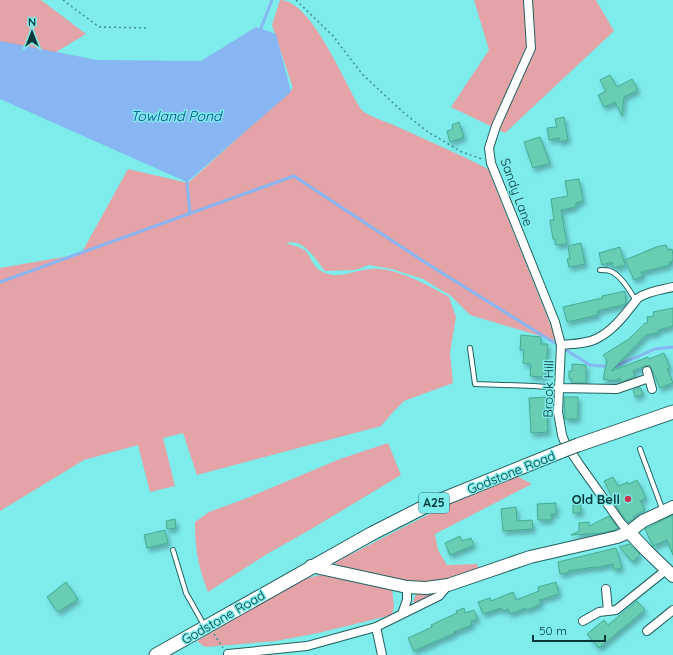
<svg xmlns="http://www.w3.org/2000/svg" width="673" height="655" viewBox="0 0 673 655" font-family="Quicksand,sans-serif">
  <defs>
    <filter id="shadow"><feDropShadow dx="2.5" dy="4" stdDeviation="2" flood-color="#0004"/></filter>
  </defs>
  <rect width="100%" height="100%" fill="#7deceb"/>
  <path fill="#e3a3a7" d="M0,0H41L86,34L41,61L0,43Z
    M280,0C312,0 345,85 361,109C365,115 384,121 391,124C424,139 457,153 488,169L557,341L470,315L451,296L423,279L392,269L369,265L355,270L325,271C315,259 304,238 286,243C290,245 298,246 303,249C312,255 311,268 325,273C341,279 355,270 371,269C396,267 427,285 449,297L456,317L450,353L453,383L404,401L394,411L381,426L197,475L183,433L163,438L175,486L150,492L138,445L84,460L0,511V268L81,254L128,169L188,183L293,88L272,25Z
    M474,0H596L614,31L505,133L451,107L489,50Z
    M388,443L401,475L313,528L267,554L208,592C198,566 195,549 195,522L209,512L242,500L340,459Z
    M513,474L532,484L435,534L438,550L447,565L477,564L479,569C441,589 403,581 364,571C354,569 342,567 334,563L447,505Z
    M320,575L392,590L394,606L392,615L318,633L276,641L205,647L197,641L300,580Z
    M418,593H433V595L415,604L413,602L415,596Z"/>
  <path fill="#87b6f2" d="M256,27L276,34L291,92L187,182L0,99V41L97,60L201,61Z"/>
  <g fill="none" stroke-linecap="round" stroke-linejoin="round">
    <path stroke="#87b6f2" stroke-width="3" d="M261,28L272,0
      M187,182L190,214
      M0,282L294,176L423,261L590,365L614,367L655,349L673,347"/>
  </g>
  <path fill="#69cdb4" stroke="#44ab93" filter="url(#shadow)" d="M610,75L617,87L632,79L638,90L624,97L622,116L615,102L604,107L598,95L606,91L600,80Z
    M564,117L568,140L559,142V138L549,140L547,128L557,127L555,119Z
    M459,122L464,137L450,142L447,131L453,129L452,125Z
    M540,137L550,163L533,168L524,142Z
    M579,179L583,201L576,203V207L561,210L567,244L556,245L555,239H553L550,220H554L551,199L568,196L565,181Z
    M581,243L585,264L569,267L567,259H570L568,246Z
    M666,245L668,250L672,249L673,255V261L669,262L670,265L641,272L643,276L634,280L625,260L656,247Z
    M620,247L625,265L614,268L612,262L602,265L599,253Z
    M625,291L626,304L597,311L598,315L567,322L563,307L602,298V296Z
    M673,308V326L658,330V333L646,335L611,371L648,357L649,359L664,353L670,368L667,369L673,383L660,388L650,365L645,366L633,371L635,377L621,382L620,378L613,381L603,379L607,360L603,355L629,339L645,323H648L647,317L654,316L653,312Z
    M521,335L541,337V344H548L545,377L530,376L531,364L523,363L524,350H520Z
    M572,364L586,365V383H572V379H569V371H572Z
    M640,387L643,394L635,397L633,390Z
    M546,397L548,432L531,433L529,398Z
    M564,397H578V419H565Z
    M613,477L618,486L628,482L629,484L637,480L646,498L640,501L645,510L633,517L634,519L628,522L619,511L604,481Z
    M556,503V514H551V520H538L537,504Z
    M573,505H581V513H573Z
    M516,507L517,521L532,520L533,529L503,531L501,509Z
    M673,515V555L667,540L653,546L645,529Z
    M609,516L618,527L615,530L603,533L571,535L579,531V523L589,522V526Z
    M175,519L176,528L167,529L166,521Z
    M165,530L168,543L147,548L144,535Z
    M460,536L462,541L471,538L474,545L450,555L445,543Z
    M629,544L640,554L633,562L619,547Z
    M616,548L622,568L614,570L613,564L595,568V567L568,571V573L560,574L558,562Z
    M66,582L78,599L58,612L47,597Z
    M556,582L559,594L539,600L541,604L527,610L526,608L510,614L508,609L503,611L501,608L483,614L478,602L490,598L491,601L513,592L516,600L539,591L538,587Z
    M637,601L645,610L599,648L587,634L604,620L608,625Z
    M464,608L465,613L474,610L478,619L471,621L472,625L454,632L455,633L414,651L408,638L432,627L431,625L457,613L456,611Z"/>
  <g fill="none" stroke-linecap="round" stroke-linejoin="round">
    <g stroke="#246060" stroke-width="6">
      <path id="lane" d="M600,270C603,270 607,270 610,271C621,275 630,291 636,301
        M470,348L475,384L534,386L559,388
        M640,449L663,511
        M173,550L186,593L204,625"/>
    </g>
    <g stroke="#246060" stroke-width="10">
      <path id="street" d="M528,0L531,48L496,126L489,148L491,163L555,322L561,345L558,412L562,435L565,443L579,464L621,523L629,532
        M561,345C573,344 587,344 598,338C615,329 626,313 638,298C649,291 661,290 673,287
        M647,371L652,389
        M559,388L617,389L649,378
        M606,589L608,611
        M402,614L407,600V587
        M583,621L599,612L616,610L666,570
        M376,627L382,655
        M647,631L673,610
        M228,654L307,646L376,627L439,596L448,585"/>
    </g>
    <g stroke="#246060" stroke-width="14">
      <path id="secondary" d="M629,532L647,551L673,576
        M311,566L407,587L426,588L448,585L530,557L617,537L629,532L643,521L673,507"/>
    </g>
    <g stroke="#246060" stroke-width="15">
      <path id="primary" d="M578,445L673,412
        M156,655L371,534L426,506L562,451"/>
    </g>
    <path stroke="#3e8f8e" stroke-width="1.5" stroke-dasharray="2 3" stroke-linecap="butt" d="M63,0L99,27L149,28
      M296,0L333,36L362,74L404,113L428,132L462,152L482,159
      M214,634L223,648"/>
    <use href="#lane" stroke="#fff" stroke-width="4"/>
    <use href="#street" stroke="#fff" stroke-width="8"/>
    <use href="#secondary" stroke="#fff" stroke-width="12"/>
    <use href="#primary" stroke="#fff" stroke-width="13"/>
    <g stroke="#246060" stroke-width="15" stroke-linecap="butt">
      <path id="primary-bridge" d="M562,451L578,445"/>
    </g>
    <use href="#primary-bridge" stroke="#fff" stroke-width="13"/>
  </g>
  <circle fill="#c73752" stroke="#7deceb" stroke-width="1.5" cx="628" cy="499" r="4"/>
  <g text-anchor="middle" stroke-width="3" stroke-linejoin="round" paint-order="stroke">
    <rect fill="#7deceb" stroke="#296f6e" stroke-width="1" x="419" y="493" width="30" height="20" rx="3"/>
    <g font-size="12" font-weight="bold" fill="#053939">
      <text x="434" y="507">A25</text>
    </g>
    <g font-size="13" fill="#053939" stroke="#7deceb">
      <text transform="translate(517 192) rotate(70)" y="5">Sandy Lane</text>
      <text transform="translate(548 389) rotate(-89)" y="5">Brook Hill</text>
      <text transform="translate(511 472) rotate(-22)" y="5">Godstone Road</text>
      <text transform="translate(223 617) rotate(-30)" y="5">Godstone Road</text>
    </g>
    <g font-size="13" font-weight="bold" fill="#053939" stroke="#7deceb" text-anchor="end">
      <text x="620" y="504">Old Bell</text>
    </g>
    <g font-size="14" font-style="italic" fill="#004388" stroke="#7deceb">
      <text x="176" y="121">Towland Pond</text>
    </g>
  </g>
  <g transform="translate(32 32)" stroke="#7deceb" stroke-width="3" paint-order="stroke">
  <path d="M0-3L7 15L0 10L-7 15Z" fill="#053939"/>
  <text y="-6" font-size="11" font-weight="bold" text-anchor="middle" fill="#053939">N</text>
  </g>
  <path d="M533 635v6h72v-6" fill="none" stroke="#053939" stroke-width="2"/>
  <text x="539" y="635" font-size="12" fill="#053939" stroke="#7deceb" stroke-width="3" paint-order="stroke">50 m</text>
</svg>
